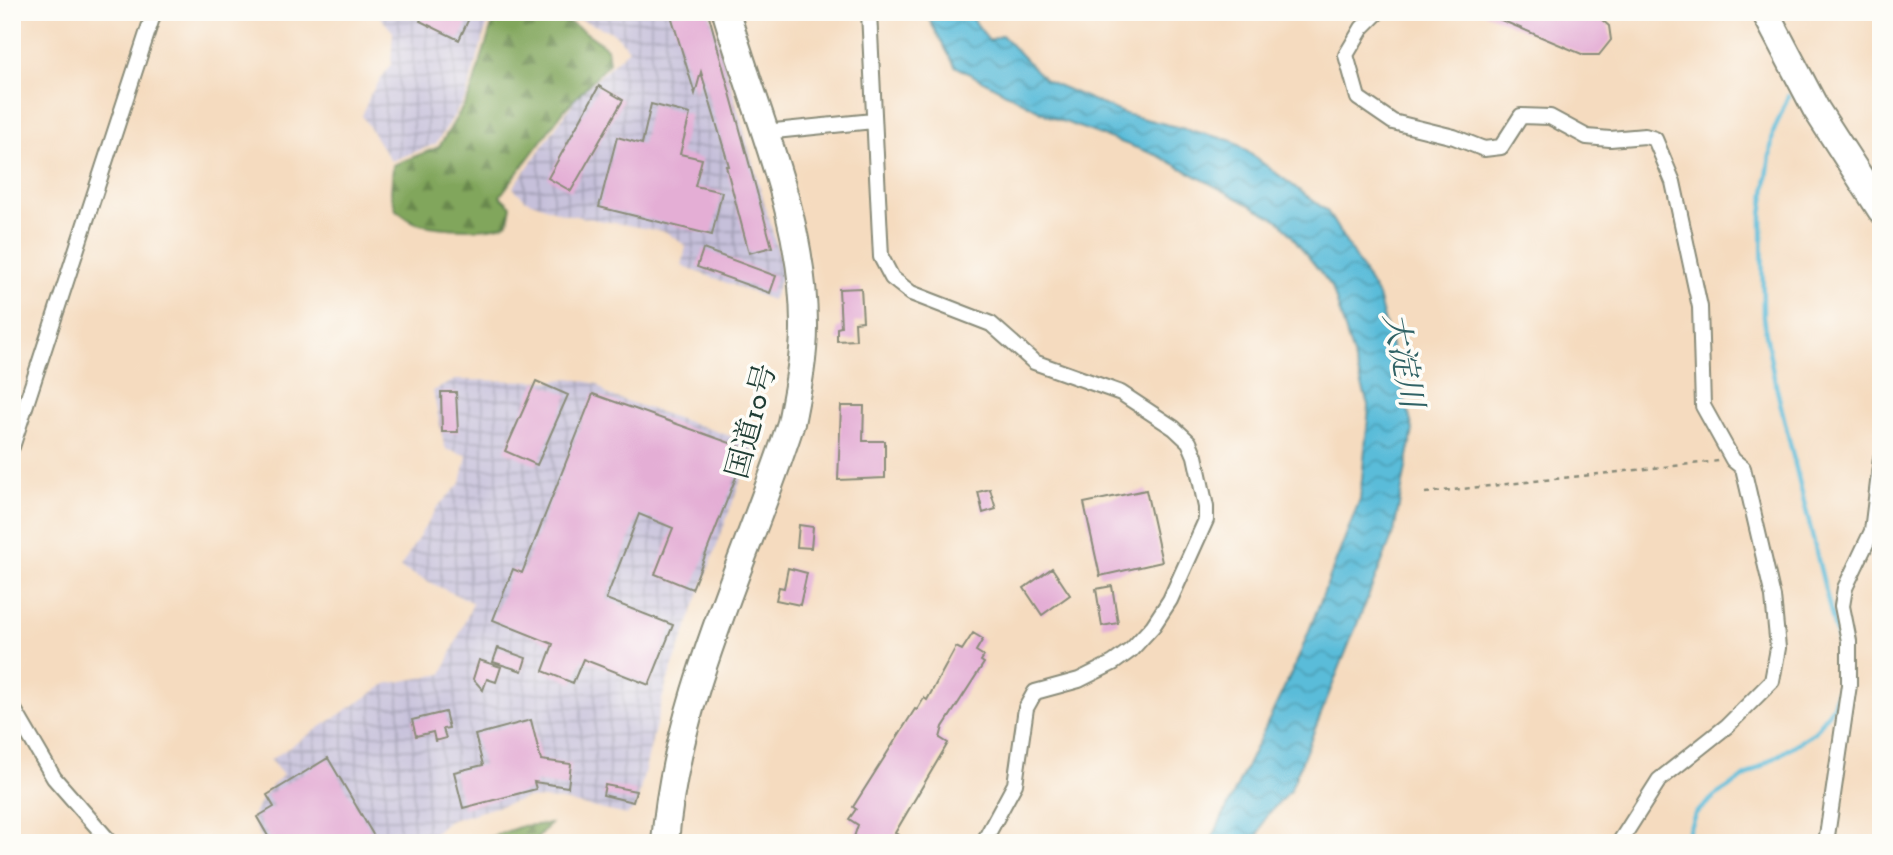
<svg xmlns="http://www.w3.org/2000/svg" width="1893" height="855" viewBox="0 0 1893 855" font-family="'IM FELL DW Pica','Noto Serif JP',serif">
  <defs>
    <pattern id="industrial-grid" width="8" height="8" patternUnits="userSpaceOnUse" patternTransform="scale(1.75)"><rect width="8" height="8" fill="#c6c0da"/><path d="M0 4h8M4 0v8" fill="none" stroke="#a09db2"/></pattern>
    <pattern id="forest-firs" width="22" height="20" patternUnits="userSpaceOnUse" patternTransform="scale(1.75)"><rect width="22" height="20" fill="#81a65c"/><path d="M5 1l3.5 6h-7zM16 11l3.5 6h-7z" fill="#69884d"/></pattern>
    <pattern id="water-waves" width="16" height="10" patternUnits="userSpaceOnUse" patternTransform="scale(1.75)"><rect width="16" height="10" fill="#5abcd9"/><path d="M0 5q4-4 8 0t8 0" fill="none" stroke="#4a9ab1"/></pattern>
  </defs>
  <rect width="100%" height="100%" fill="#fdfcf7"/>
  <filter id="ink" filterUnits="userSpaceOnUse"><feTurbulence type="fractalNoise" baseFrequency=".0143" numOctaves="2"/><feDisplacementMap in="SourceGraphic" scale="14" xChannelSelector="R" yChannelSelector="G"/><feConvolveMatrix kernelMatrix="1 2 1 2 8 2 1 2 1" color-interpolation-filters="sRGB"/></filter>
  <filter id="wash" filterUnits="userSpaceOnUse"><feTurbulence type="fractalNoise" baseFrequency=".00686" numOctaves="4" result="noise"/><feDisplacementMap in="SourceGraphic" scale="28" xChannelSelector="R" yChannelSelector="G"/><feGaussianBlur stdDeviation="1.57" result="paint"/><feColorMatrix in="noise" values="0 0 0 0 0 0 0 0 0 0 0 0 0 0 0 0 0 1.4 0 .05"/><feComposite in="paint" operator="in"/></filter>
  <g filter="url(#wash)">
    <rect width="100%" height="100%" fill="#f5dbbf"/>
    <path fill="url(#industrial-grid)" d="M376,12H491L466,97L436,144L391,161L362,116L370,95L391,64L393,32Z
      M562,12H710L784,272L772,300L682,266L686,246L666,232L564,214L526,200L513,188L577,97L629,49L614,33Z
      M570,378L598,384L608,395L754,444L665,688L636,807L627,815L559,800L527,798L448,821L424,843H263L252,819L263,795L283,775L270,760L386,684L442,674L473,603L400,568L437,507L461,483L467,455L447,450L444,445L433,391L455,380L553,381Z"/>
    <path fill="url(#forest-firs)" stroke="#507248" stroke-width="2" d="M526,12C558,12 583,29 607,48L609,63L565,109L500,196L511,206L508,222C494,233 439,229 420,224C412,223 403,215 396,210L391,193L393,165L439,147L470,95L492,25Z
      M550,824L533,843H474L522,826Z"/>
    <path fill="url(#water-waves)" stroke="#3c7c86" stroke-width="2" d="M925,12H968L989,41L1002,35L1045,80L1125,114L1233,141L1327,211L1378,296L1413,430L1394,532L1290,791L1266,816L1255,843H1210L1298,659L1360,499L1369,408L1332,287L1280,221L1159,156L1051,117L955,66Z"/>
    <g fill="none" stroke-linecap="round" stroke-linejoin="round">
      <path stroke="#5abcd9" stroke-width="4.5" d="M1788,96L1773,133L1762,215L1763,317L1773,373L1843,663
        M1684,843L1695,814L1715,796L1815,732L1833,706L1843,672"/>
    </g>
    <g id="blocks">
      <path fill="#e4aed5" d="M424,12H472L459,40L420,21Z
        M670,12H708L772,247L749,253L726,166H729L701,72L695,94Z
        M1482,12H1593L1609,26L1611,40L1599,55H1584Z
        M599,86L623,100L571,191L548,178Z
        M651,104L690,114L680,154L702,159L695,186L722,192L712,235L599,207L617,137L642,144Z
        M703,249L776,276L770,293L697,267Z
        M861,288L863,321L855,322L856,340L837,341V328L841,327L839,289Z
        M536,381L568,395L537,465L505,451Z
        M441,392H456L458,432H442Z
        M593,394L747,449L692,589L655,574L673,528L639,514L606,599L673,625L649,685L583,659L573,683L543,671L553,644L493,620L513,569L522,573Z
        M841,406H864L863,441H885V478L838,480Z
        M990,489L996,509L983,513L978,492Z
        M1146,490L1162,562L1100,576L1084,503Z
        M799,525L813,527L811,548L797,547Z
        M788,568L807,573L800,605L776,600L779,587L784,588Z
        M1052,568L1070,595L1042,615L1024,588Z
        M1112,586L1118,623L1102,626L1096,589Z
        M973,633L983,639L976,651L984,656L981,661L984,663L943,727L940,738L948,743L895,833L912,843H852L858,825L849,819L856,809L853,807L915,709L917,710L924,698L927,700L956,647L962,650Z
        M498,648L526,658L522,671L493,662Z
        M479,660L501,667L496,682L487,679L483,690L473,679Z
        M445,712L449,728L443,729L446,738L435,741L433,732L416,736L412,720Z
        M531,720L541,760L571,764L568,787L534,782L536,789L463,808L454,772L483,765L475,735Z
        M328,758L378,843H272L257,817L274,807L267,795Z
        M605,785L636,791L633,802L603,795Z"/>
    </g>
  </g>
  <g filter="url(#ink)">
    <use href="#blocks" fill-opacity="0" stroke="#8a8c7a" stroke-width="2"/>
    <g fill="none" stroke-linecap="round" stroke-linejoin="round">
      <g stroke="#8a8c7a" stroke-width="18">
        <path id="street" d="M869,12L881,257L892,278L911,293L991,324L1034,362L1121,393L1174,428L1189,442L1195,456L1206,507V520L1170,600L1153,626L1131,650L1113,663L1079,680L1035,692L1026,708L1015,784L983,843
          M1378,12L1362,28L1346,55L1358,98L1393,122L1454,137L1484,149L1501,147L1521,116L1550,117L1587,137L1610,139L1645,136L1655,139L1673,182L1700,307L1703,406L1733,460L1743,468L1773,597L1778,648L1772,681L1727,726L1659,780L1619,843
          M765,132L873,121
          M12,447L154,12
          M12,706L54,778L111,843
          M1826,843L1849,685V641L1842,606L1845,588L1872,531L1881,458"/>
      </g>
      <g stroke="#8a8c7a" stroke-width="30">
        <path id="highway" d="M1765,12L1816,109L1881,210
          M665,843C676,696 746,562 791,423C797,392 804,360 804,328C805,218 756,116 726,12"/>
      </g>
      <path stroke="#8a8c7a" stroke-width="2.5" stroke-dasharray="5 5" stroke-linecap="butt" d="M1425,493L1719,461"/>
      <use href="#street" stroke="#fff" stroke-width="14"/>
      <use href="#highway" stroke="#fff" stroke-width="26"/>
    </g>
  </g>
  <g text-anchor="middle" stroke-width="7" stroke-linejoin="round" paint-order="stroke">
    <g font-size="30" fill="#1f3d34" stroke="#fdfcf7">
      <text transform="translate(751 421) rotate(-75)" y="10">国道10号</text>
    </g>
    <g font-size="32" font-style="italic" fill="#316366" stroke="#fdfcf7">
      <text transform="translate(1404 360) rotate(79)" y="11">大淀川</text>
    </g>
  </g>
  <rect width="1893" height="855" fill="none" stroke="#fdfcf7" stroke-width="42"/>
</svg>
